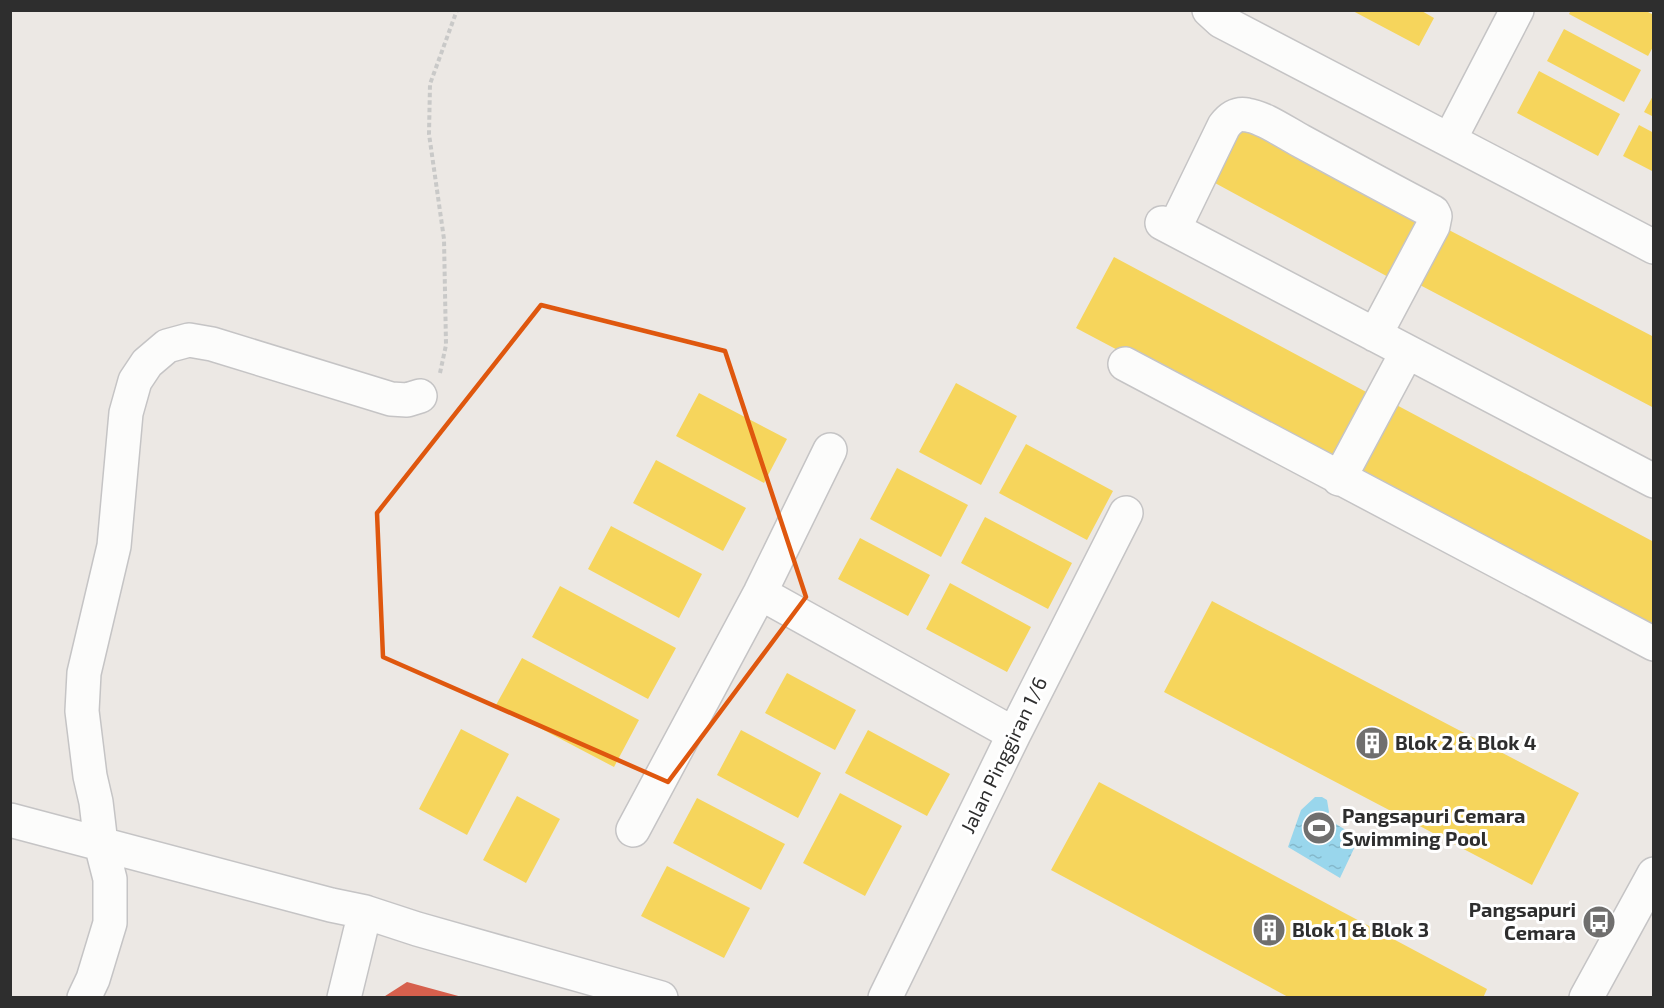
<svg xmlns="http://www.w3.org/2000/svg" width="1664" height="1008" viewBox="0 0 1664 1008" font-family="'Exo 2',sans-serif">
  <defs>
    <pattern id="water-ripples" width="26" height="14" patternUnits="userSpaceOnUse" patternTransform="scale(1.5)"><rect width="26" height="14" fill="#99d6ec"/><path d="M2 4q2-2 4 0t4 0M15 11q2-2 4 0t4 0" fill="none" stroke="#84b8cb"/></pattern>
  </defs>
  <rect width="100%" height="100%" fill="#ece8e4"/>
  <path fill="url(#water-ripples)" d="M1315,797H1322L1327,800L1329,812L1326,818L1359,838L1340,878L1288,847L1301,810Z"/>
  <path fill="#f6d55c" d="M1351,10H1420L1434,18L1419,46Z
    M1571,10H1644L1654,15V45L1648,56L1569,14Z
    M1564,29L1641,70L1624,102L1547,61Z
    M1539,71L1620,114L1598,156L1517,113Z
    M1654,94V117L1644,112Z
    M1233,123L1422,225L1392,279L1204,177Z
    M1639,125L1654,133V172L1623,156Z
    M1447,229L1654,337V408L1418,284Z
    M1114,257L1370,394L1333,464L1076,328Z
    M956,383L1017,416L981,485L919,452Z
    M699,393L787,439L764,483L676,436Z
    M1389,401L1654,542V634L1351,474Z
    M1026,444L1113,491L1087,540L999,493Z
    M656,460L746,508L723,551L633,503Z
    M897,468L968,505L941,557L870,519Z
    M985,517L1072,563L1048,609L961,563Z
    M611,526L702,574L679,618L588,569Z
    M860,538L930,575L908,616L838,579Z
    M950,583L1031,627L1007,672L926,629Z
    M560,586L676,648L648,699L532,637Z
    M1212,601L1579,793L1532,885L1164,692Z
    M522,658L639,720L614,767L496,705Z
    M787,673L856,710L835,750L765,713Z
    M461,729L509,754L467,835L419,809Z
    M741,730L821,773L798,818L717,775Z
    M868,730L950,774L927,816L845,773Z
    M1099,782L1487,989L1483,998H1290L1051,870Z
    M840,793L902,826L865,896L803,863Z
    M517,796L560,819L526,883L483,860Z
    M697,798L785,844L761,890L673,843Z
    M667,866L750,908L724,958L641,916Z"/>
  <path fill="#d6604d" d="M407,982L462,997V998H382Z"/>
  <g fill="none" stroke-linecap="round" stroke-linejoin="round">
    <g stroke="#c5c4c5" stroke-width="36">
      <path id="minor" d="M1209,10L1221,21L1654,247
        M1450,139L1517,10
        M1162,223L1654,481
        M1174,229L1224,126C1230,118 1237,113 1247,115C1263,117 1286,133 1301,141C1345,165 1389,189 1433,212L1435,216L1433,226L1375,335
        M1125,364L1654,644
        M1339,479L1407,352
        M760,593L1014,734
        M10,820L331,905L365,912
        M633,830L760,593L830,450
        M84,998L93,979L110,923V879L101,844L96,802L90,776L82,711L84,673L114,546L126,413L135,381L147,363L167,346L189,340L212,344L391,399L407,400L420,396
        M344,998L365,912L417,929L661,998
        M885,998L1014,734L1126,513
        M1586,998L1654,874"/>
    </g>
    <path stroke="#c9c9c8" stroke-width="4" stroke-dasharray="4.5 3" stroke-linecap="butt" d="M440,373L446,345L444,239L429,134L430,84L457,10"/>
    <use href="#minor" stroke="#fcfcfb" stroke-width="33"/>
  </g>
  <path fill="none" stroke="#df570e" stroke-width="4.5" stroke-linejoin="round" d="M541,305L725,351L806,597L668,782L383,657L377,513Z"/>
  <defs>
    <g id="building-disc" transform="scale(1.725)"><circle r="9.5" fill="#706f6e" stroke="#fff"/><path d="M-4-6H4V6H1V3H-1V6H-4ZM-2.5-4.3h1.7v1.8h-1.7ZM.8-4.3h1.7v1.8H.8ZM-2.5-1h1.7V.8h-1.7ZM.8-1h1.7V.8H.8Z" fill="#fff"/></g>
    <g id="stadium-disc" transform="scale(1.725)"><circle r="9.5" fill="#706f6e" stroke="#fff"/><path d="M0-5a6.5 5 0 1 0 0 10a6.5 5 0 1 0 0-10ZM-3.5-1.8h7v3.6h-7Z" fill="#fff"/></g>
    <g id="bus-disc" transform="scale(1.725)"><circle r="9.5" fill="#706f6e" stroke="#fff"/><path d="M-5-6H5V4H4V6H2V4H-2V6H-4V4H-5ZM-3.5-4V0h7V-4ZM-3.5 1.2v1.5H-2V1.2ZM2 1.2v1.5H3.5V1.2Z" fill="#fff"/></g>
  </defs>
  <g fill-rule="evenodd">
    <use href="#building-disc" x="1372" y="743"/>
    <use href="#stadium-disc" x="1319" y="828"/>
    <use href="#bus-disc" x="1599" y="922"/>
    <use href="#building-disc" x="1269" y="930"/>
  </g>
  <g text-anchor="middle" stroke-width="6" stroke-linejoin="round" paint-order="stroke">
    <g font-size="20" font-weight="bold" fill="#2e2e2e" stroke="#fff" text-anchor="start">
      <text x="1395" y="750">Blok 2 &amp; Blok 4</text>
      <text x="1342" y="823">Pangsapuri Cemara<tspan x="1342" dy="23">Swimming Pool</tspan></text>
      <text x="1576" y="917" text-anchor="end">Pangsapuri<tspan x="1576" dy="23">Cemara</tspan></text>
      <text x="1292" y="937">Blok 1 &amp; Blok 3</text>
    </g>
    <g font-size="20" fill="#2e2e2e" stroke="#fff">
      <text transform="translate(1004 755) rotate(-64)" y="7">Jalan Pinggiran 1/6</text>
    </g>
  </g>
  <rect width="1664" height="1008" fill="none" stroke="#2e2e2e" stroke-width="24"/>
</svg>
